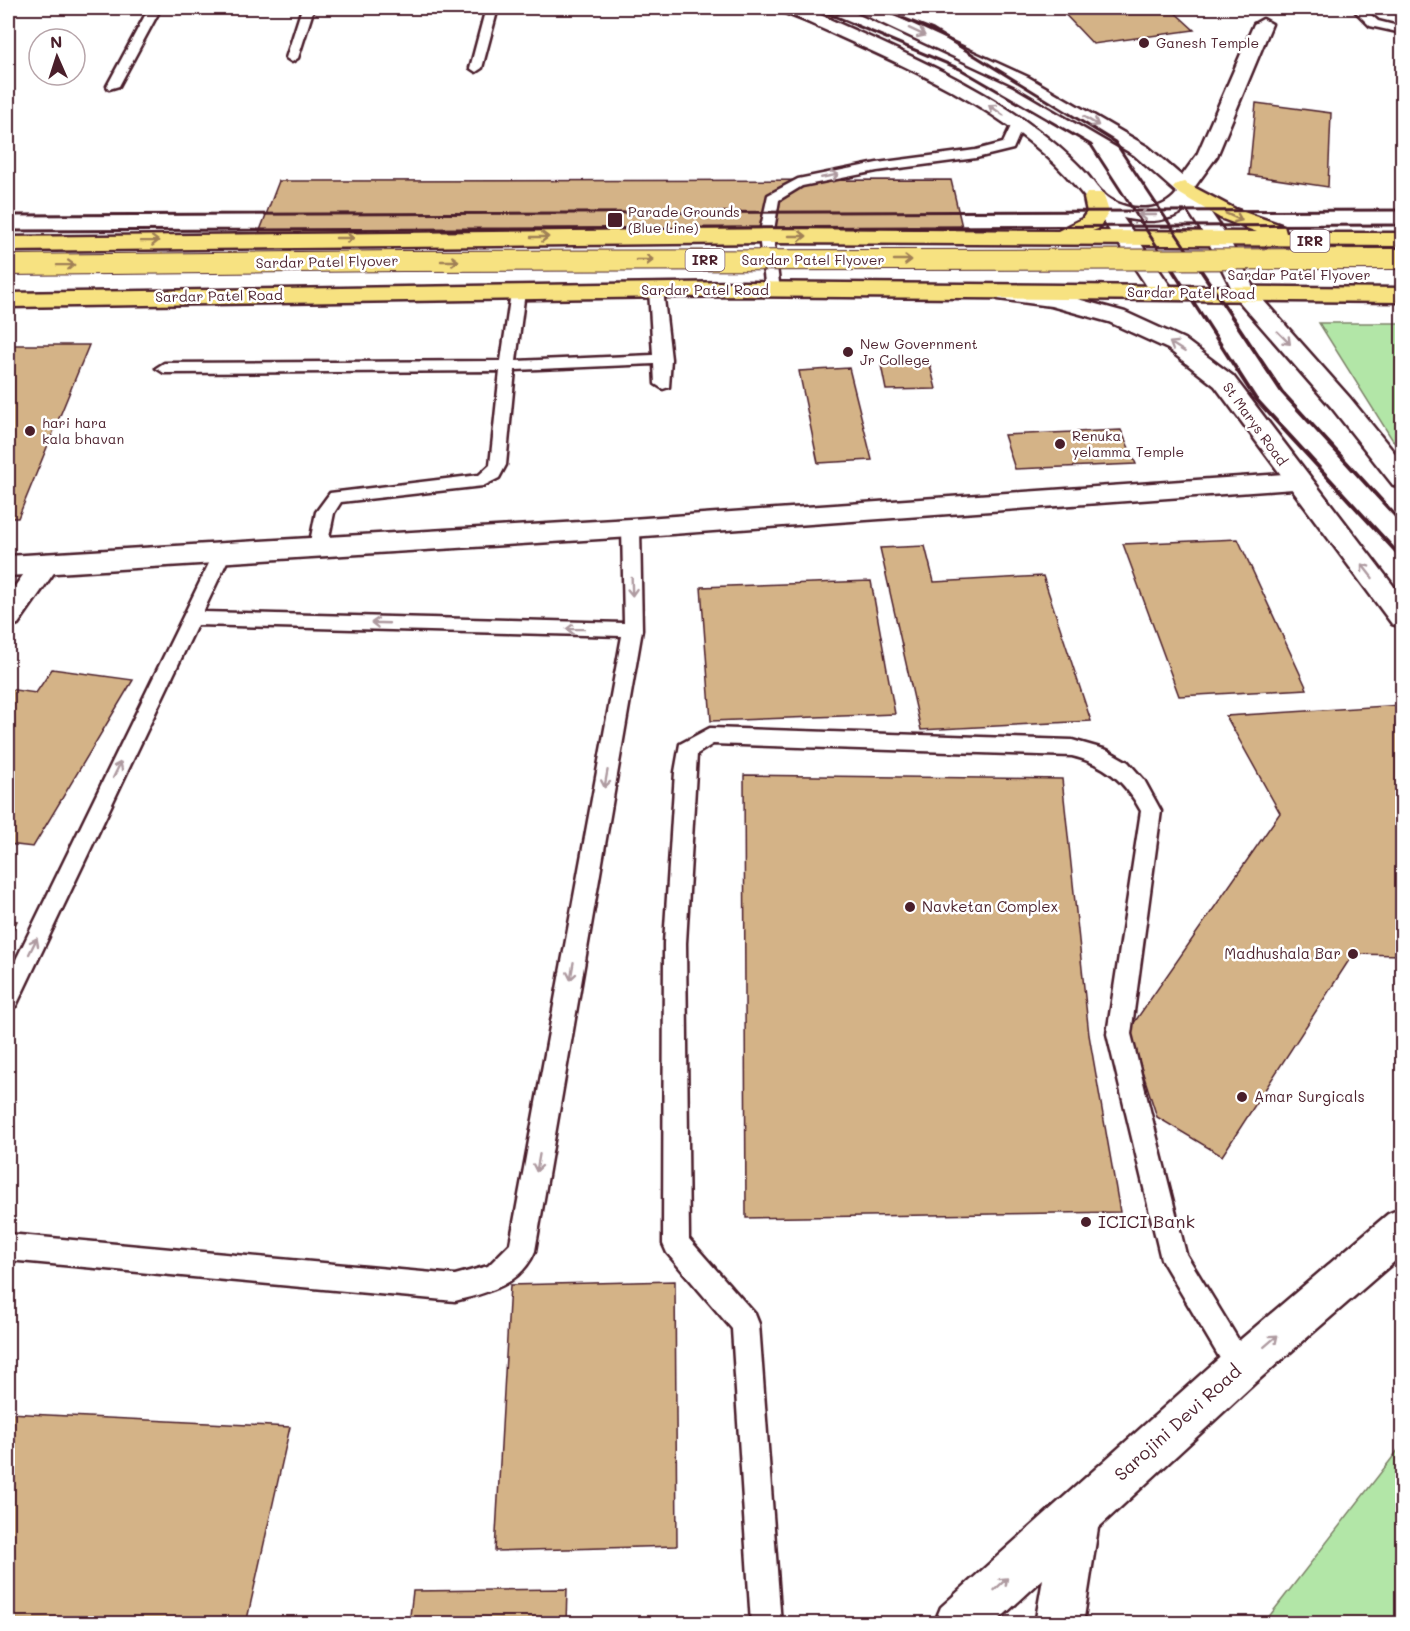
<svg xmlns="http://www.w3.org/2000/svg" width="1410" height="1631" viewBox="0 0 1410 1631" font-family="Mali,sans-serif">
  <rect width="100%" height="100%" fill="#fff"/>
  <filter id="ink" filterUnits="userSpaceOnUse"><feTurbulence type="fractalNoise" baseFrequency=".0167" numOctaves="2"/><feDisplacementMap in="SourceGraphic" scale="12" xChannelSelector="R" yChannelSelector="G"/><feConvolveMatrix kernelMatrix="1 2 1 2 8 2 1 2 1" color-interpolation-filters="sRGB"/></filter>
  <g filter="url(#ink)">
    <path fill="#b2e6a7" stroke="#7e8269" stroke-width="1.5" d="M1319,323H1402V455Z
      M1402,1445V1623H1264L1389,1462Z"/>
    <path fill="#d4b387" stroke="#4a1f2b" stroke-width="1.5" d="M767,8H852L813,26Z
      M1059,8H1170L1194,30L1093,44Z
      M1256,103L1331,113L1328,187L1249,175Z
      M951,180L966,244L254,246L279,181Z
      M8,345H89L18,518H8Z
      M881,365H930L936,389L886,390Z
      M849,368L872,460L818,463L799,371Z
      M1121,430L1136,464L1015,469L1004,435Z
      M1238,539L1307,689L1179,696L1123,544Z
      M925,546L934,582L1043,576L1091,721L921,730L880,548Z
      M871,581L895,714L711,721L701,587Z
      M52,669L133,680L33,847L8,844V689L36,693Z
      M1402,705V955L1353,954L1222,1156L1157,1117L1129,1030L1280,813L1226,716Z
      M744,775L1062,779L1089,1035L1120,1212L746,1218Z
      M8,920L17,921L8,941Z
      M675,1281L677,1546L495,1551L510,1285Z
      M8,1413L290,1427L246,1624H8Z
      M567,1589L566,1624H409L413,1591Z"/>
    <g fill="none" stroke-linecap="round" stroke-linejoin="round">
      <g stroke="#4a1f2b" stroke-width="5">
        <path id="service" d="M149,8H161L119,86L109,89L107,86Z
          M302,8H314L298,58L292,62L286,58Z
          M486,8H498L482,68L476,72L470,68Z
          M1352,8H1363L1378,21L1402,27V33L1370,26Z
          M1017,122L1023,126L1013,149L976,158L877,171L802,186L779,200L773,236L780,290L773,294L766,290L759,236L768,195L798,179L877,163L976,150L1003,143L1011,126Z
          M656,286L663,290L671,359L669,387L663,389L655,384L654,364L515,370L506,465L499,478L483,486L341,502L334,513L327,547L318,553L309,547L316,512L330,493L479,475L490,465L500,371L164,373L156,368L164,363L501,361L511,292L518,288L525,292L516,361L653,355L649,290Z
          M631,522L640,528L642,630L535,1251C521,1285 487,1293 455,1301L8,1260V1234L455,1275L488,1266L510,1244L622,636L197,625L16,1006L8,1009V976L216,549H228L231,553L203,612L624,623L622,528Z
          M710,728L1072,740L1107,750L1128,762L1144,780L1161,811L1131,1034L1186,1254L1255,1367L1251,1377L1241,1381L1231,1377L1161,1259L1107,1034L1141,811C1125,781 1105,764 1072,756L713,744L697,754L686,943L689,1239L755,1314L759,1324L781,1624H751L732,1329L667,1253L663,1244L664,943L675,772L680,744Z"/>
      </g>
      <g stroke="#4a1f2b" stroke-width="5">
        <path id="minor" d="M1263,19L1272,24L1217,156L1191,192H1177L1173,188L1197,155L1254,24Z
          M46,554L56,557L60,564L18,624L8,627V596L36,557Z"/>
      </g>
      <g stroke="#4a1f2b" stroke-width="5">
        <path id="tertiary" d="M1298,473L1307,476L1311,482L1307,488L631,537L8,576V556L631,519Z"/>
      </g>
      <g stroke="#4a1f2b" stroke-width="5">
        <path id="secondary" d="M783,8H805C879,42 957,73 1024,120C1045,135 1065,151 1083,170C1092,179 1100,194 1111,200C1131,212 1162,213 1177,193L1134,155L1014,85L858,12L855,8H877L1028,77L1148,147L1191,184L1229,239L1255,291L1350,398L1402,462V488L1393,485L1332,408L1237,299L1207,239L1187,209C1168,223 1146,223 1123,218L1175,293L1171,298H1155C1123,251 1095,203 1055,164C981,93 877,55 786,12Z
          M1006,287L1052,292L1125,312L1184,339L1233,376L1402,597V627L1392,624L1215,386L1168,349L1109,322L1051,306L998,299L994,294L998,289Z
          M1402,1208V1255L1256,1382L1098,1528L1083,1624H1035L1043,1579L994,1624H934L941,1607L1226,1352L1388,1214Z"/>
      </g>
      <g stroke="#4a1f2b" stroke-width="5">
        <path id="primary" d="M1184,182L1235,209L1284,226L1286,233H1402V246L766,243L8,251V237L766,229L1058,231L1082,219L1087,212L1084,198L1087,193H1103L1109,212L1098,229L1092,231L1257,232L1220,218L1177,192L1173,188L1177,184Z
          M740,282L1402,288V302L740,296L8,307V293Z"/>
      </g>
      <use href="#service" fill="#fff" fill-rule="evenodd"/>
      <use href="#minor" fill="#fff" fill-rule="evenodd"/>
      <use href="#tertiary" fill="#fff" fill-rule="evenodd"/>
      <use href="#secondary" fill="#fff" fill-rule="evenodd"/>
      <use href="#primary" fill="#f7e281" fill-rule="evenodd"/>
      <path stroke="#4a1f2b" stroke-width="3" d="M815,8L960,69L1091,145L1171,268
        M877,8L933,30L1115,142L1199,268
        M8,215L1402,210
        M8,231L1402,225"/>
      <path stroke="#4a1f2b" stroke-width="4" d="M1170,266L1255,398L1402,558
        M1198,266L1282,392L1402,523"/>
      <g stroke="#4a1f2b" stroke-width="22" stroke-linecap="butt">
        <path id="primary-bridge" d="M8,265L402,261L1402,259"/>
      </g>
      <use href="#primary-bridge" stroke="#f7e281" stroke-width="20"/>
    </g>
    <defs><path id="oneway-shaft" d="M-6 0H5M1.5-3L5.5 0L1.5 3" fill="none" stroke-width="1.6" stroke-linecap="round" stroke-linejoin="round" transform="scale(1.5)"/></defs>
    <g stroke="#ae9aa0">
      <use href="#oneway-shaft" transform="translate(917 32) rotate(25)"/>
      <use href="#oneway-shaft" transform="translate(996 110) rotate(-145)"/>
      <use href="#oneway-shaft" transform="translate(1091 121) rotate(31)"/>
      <use href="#oneway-shaft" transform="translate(830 176) rotate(-11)"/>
      <use href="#oneway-shaft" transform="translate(1147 215) rotate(180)"/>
      <use href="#oneway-shaft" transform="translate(1284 338) rotate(45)"/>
      <use href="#oneway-shaft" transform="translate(1177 347) rotate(-148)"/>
      <use href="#oneway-shaft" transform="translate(1367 571) rotate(-128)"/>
      <use href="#oneway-shaft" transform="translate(632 587) rotate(88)"/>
      <use href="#oneway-shaft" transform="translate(380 623) rotate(-178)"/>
      <use href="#oneway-shaft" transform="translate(575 629) rotate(-179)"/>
      <use href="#oneway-shaft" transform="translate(117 770) rotate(-64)"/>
      <use href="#oneway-shaft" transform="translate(606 779) rotate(100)"/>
      <use href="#oneway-shaft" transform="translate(33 946) rotate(-64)"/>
      <use href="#oneway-shaft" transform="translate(572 971) rotate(100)"/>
      <use href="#oneway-shaft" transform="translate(538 1163) rotate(100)"/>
      <use href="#oneway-shaft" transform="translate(1271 1341) rotate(-41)"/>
      <use href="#oneway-shaft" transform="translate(1001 1584) rotate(-43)"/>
    </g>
    <g stroke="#a08056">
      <use href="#oneway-shaft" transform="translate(1234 217) rotate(24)"/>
      <use href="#oneway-shaft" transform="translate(798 236)"/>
      <use href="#oneway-shaft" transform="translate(540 237)"/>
      <use href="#oneway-shaft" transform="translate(345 238)"/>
      <use href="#oneway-shaft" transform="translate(150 241) rotate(-1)"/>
      <use href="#oneway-shaft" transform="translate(645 260)"/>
      <use href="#oneway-shaft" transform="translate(903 260)"/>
      <use href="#oneway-shaft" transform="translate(450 261)"/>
      <use href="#oneway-shaft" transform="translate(66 265) rotate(-1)"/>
    </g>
  </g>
  <g fill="#4a1f2b" stroke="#fff" stroke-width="2">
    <circle cx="1144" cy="43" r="6"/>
    <rect x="607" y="212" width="16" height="16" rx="3"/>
    <circle cx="848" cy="352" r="6"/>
    <circle cx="30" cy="431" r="6"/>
    <circle cx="1060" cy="444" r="6"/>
    <circle cx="910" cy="907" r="6"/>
    <circle cx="1353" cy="954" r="6"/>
    <circle cx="1242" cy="1097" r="6"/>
    <circle cx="1086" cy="1222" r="6"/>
  </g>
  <g text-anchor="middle" stroke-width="5" stroke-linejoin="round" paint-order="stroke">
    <g font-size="14" fill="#4a1f2b" stroke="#fff" text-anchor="start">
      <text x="1156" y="48">Ganesh Temple</text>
      <text x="628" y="217">Parade Grounds<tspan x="628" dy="16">(Blue Line)</tspan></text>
      <text x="860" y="349">New Government<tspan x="860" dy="16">Jr College</tspan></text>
      <text x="42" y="428">hari hara<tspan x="42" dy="16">kala bhavan</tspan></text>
      <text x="1072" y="441">Renuka<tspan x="1072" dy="16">yelamma Temple</tspan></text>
    </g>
    <g fill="#fff" stroke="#80626b" stroke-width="1.5">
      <rect x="1290.5" y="230" width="39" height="22" rx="4.5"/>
      <rect x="685.5" y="249" width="39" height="22" rx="4.5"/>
    </g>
    <g font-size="14" font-weight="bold" fill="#4a1f2b">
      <text x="1310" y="246">IRR</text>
      <text x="705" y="265">IRR</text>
    </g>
    <g font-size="14" fill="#4a1f2b" stroke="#fff">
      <text x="813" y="265">Sardar Patel Flyover</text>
      <text transform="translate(327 262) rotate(-1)" y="5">Sardar Patel Flyover</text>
      <text x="1299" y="280">Sardar Patel Flyover</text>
      <text x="705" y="295">Sardar Patel Road</text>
      <text transform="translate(1191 293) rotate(1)" y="5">Sardar Patel Road</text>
      <text transform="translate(219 296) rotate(-1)" y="5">Sardar Patel Road</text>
      <text transform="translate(1255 424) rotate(54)" y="5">St Marys Road</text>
    </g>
    <g font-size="15" fill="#4a1f2b" stroke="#fff" text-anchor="start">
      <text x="922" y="912">Navketan Complex</text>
      <text x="1341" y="959" text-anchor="end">Madhushala Bar</text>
      <text x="1254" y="1102">Amar Surgicals</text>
    </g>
    <g font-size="18" fill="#4a1f2b" stroke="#fff" text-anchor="start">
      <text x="1098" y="1228">ICICI Bank</text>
    </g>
    <g font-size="18" fill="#4a1f2b" stroke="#fff">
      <text transform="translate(1178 1423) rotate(-42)" y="6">Sarojini Devi Road</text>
    </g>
  </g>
  <rect width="1410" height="1631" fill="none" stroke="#fff" stroke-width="30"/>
  <rect x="15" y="15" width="1380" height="1601" fill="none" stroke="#4a1f2b" stroke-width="2" filter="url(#ink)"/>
  <g transform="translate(57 57) rotate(357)"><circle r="28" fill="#ffffff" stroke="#b7a5aa" stroke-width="1.5"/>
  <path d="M0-4.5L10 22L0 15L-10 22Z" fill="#4a1f2b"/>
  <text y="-9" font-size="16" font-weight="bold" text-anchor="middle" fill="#4a1f2b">N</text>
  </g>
</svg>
